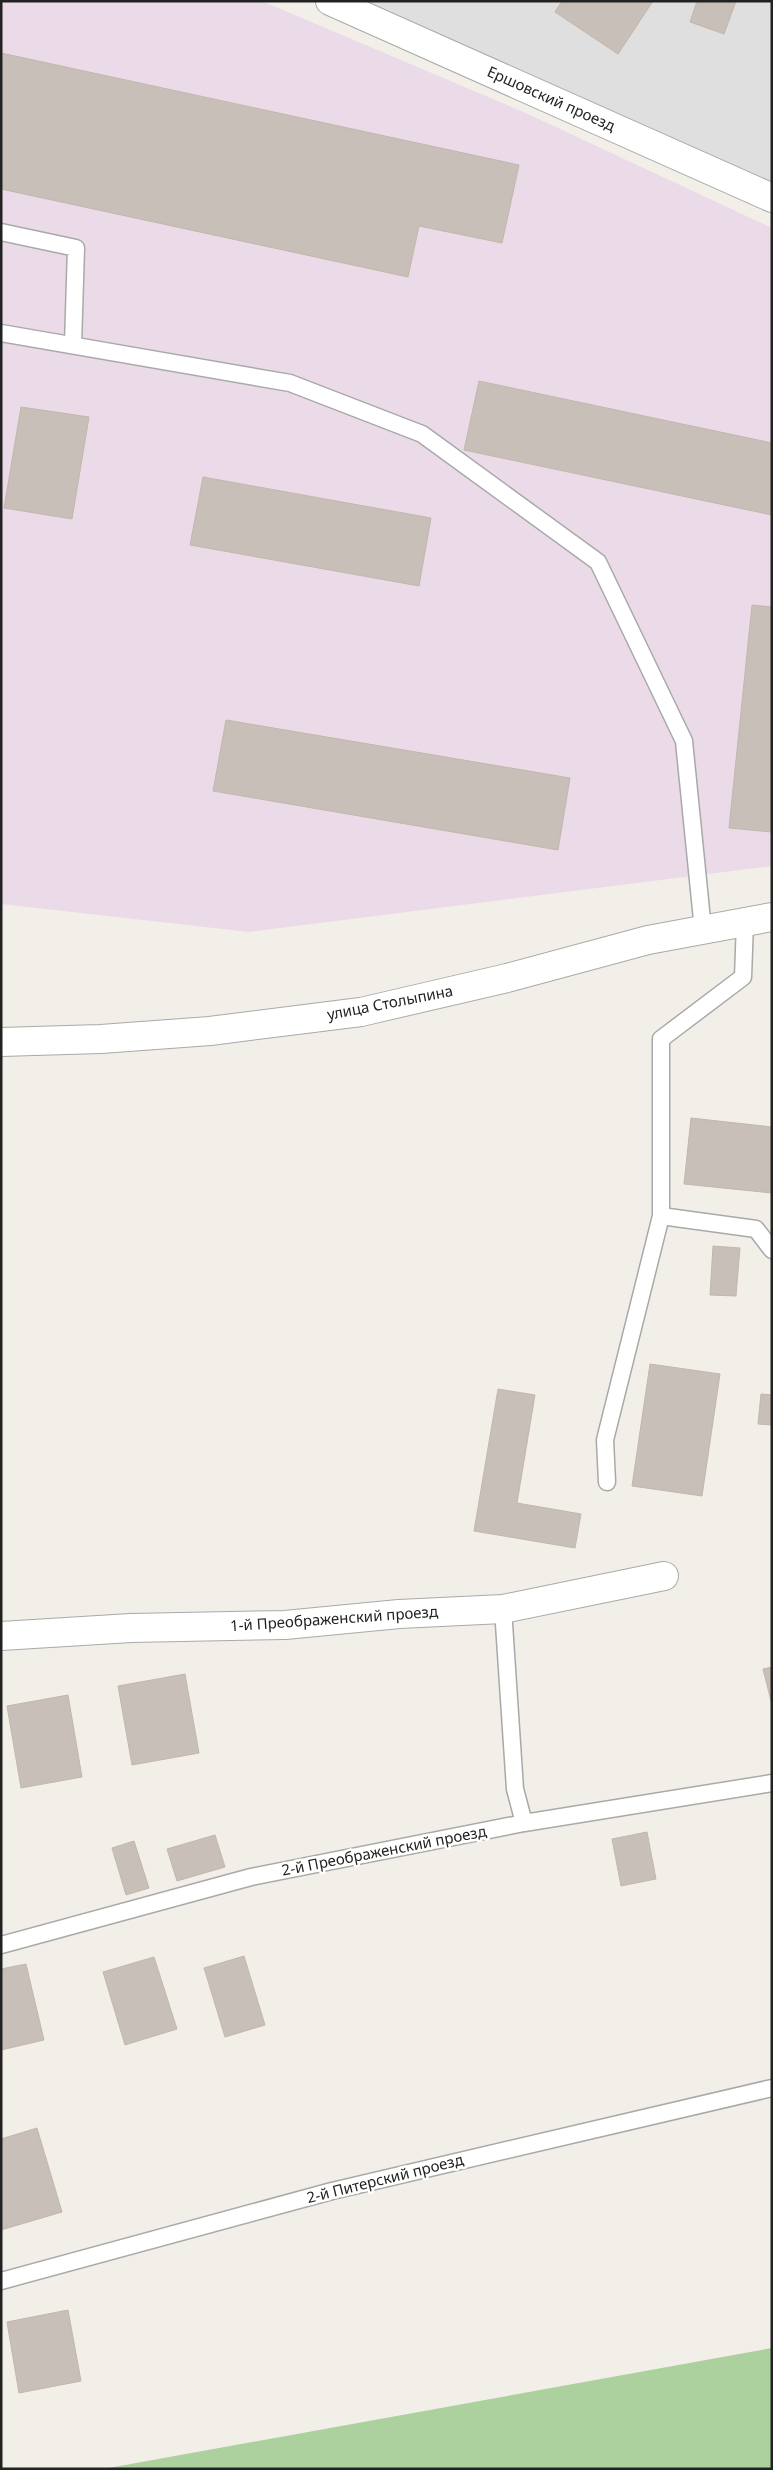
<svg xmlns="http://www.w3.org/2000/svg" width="773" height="2470" viewBox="0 0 773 2470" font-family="'Noto Sans',sans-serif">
  <rect width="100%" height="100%" fill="#f2efe9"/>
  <path fill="#e0dfdf" d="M345,1H772V212L354,6Z"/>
  <path fill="#ebdbe8" d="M1,1H262L528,114L772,228V866L249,932L1,904Z"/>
  <path fill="#add19e" d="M772,2348V2469H103Z"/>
  <path fill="#c7bfb8" stroke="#c4b6ab" d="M562,1H653L618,54L555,12Z
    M697,1H736L724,34L690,22Z
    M1,53L519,165L502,243L419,226L408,277L1,189Z
    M479,381L772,443V515L464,450Z
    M21,407L89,417L72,519L4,508Z
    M203,477L431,518L419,586L190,545Z
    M752,605L772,607V832L729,828Z
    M226,720L570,778L558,850L213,791Z
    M691,1118L772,1127V1193L684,1184Z
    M713,1246L740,1248L736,1296L710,1295Z
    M650,1364L720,1374L702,1496L632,1486Z
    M498,1389L535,1395L517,1503L581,1514L575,1548L474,1531Z
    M761,1394L772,1395V1425L758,1424Z
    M772,1667V1705L763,1669Z
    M185,1674L199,1753L132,1765L118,1686Z
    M68,1695L82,1777L21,1788L7,1706Z
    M647,1832L656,1879L621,1886L612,1839Z
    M215,1835L225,1867L177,1881L167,1849Z
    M134,1841L149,1888L126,1895L112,1848Z
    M244,1956L265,2025L225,2037L204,1968Z
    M154,1957L177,2029L125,2045L103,1972Z
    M26,1964L44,2040L1,2050V1969Z
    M37,2128L62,2212L1,2230V2139Z
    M68,2310L81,2381L19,2393L7,2322Z"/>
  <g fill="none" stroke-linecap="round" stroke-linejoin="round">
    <g stroke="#a9a9a9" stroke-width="19">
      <path id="lane" d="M1,232L76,248L73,345
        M1,333L290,383L422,434L598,562L684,741L703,930
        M661,1216L756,1229L772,1250
        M607,1482L605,1440L661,1216V1039L743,977L745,922
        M503,1609L515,1789L524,1823
        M1,1945L251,1877L524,1823L772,1783
        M1,2281L332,2191L772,2088"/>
    </g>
    <g stroke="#a9a9a9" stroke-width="30">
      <path id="street" d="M330,1L772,198
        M1,1042L101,1039L210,1031L361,1012L507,978L648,940L772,917
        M1,1636L131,1628L285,1625L399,1614L503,1609L664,1576"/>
    </g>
    <use href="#lane" stroke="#fff" stroke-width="16"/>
    <use href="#street" stroke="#fff" stroke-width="28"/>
  </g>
  <g text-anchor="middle" stroke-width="5" stroke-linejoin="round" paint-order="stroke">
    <g font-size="15" fill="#222" stroke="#fff">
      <text transform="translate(551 99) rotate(24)" y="5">Ершовский проезд</text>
      <text transform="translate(390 1003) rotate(-11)" y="5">улица Столыпина</text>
      <text transform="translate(334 1619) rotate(-4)" y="5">1-й Преображенский проезд</text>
      <text transform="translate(384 1851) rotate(-11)" y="5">2-й Преображенский проезд</text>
      <text transform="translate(385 2179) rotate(-14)" y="5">2-й Питерский проезд</text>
    </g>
  </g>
  <rect width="773" height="2470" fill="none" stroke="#222222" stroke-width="5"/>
</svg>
